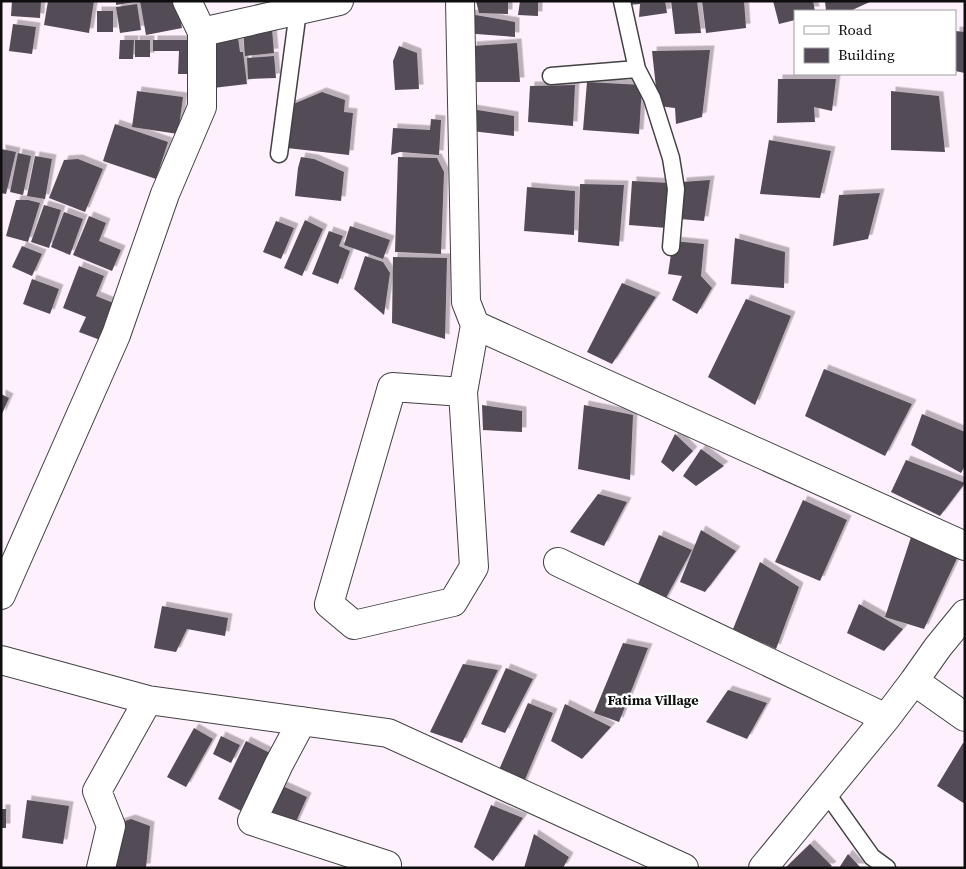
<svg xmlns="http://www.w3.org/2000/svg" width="966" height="869" viewBox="0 0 966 869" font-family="'Source Serif 4',serif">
  <defs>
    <filter id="shadow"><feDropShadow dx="4.5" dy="-4.5" stdDeviation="0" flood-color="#0004"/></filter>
  </defs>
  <rect width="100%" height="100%" fill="#fff0fd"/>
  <path fill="#534b57" filter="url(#shadow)" d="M12,1H41L40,18L11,16Z
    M48,1H94L89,33L44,25Z
    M116,1H134V2L116,5Z
    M140,1H175L178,8L182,28L146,35Z
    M476,1H508V14L479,13Z
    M520,1H538V16L518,15Z
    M627,1H665L667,13L639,17L640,4L627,5Z
    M671,1H697L701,33L675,34Z
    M702,1H744L746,28L706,33Z
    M773,1H813L815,11H795V20L779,24Z
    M825,1H872L850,11H826Z
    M137,4L141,30L120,33L116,7Z
    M97,11H113V32H97Z
    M464,13L515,22V37L463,33Z
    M13,24L36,27L32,54L9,51Z
    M272,29L274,53L245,56L243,31Z
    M237,31L240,52H243L247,84L213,88L207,35Z
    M955,31L965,32V73L955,71Z
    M120,40H134L133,59H119Z
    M135,40H150V57H135Z
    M153,40H195V74H178L179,51H153Z
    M517,43L520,82H473L472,46Z
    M399,46L417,53L419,89L395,90L393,61Z
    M710,50L702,117L676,124L675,108L658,106L652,51Z
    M274,56L276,78L248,79L247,58Z
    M778,79H836L832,111L814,107L815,122L777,123Z
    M587,82L642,85L639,134L583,130Z
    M575,85L573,126L528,122L530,86Z
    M137,91L183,97L178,134L132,127Z
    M891,91L939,96L945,152L891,150Z
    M322,92L345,100L344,112L353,113L349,155L287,148L291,105Z
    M465,108L514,116V136L463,130Z
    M431,119L441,120L439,155L400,152L391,155L393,128L430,130Z
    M115,124L168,142L156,179L103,161Z
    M769,140L831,151L820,198L760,194Z
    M1,149L16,152L6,194L1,193Z
    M18,153L31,156L23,195L10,192Z
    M35,156L52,159L45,199L27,196Z
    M301,157L314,159L344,172L341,201L295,196L298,168Z
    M398,157L437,158L444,172L441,254L395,252Z
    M78,159L103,169L85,212L49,198L64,160Z
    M710,180L704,221L680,219L682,182Z
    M632,181L670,183L667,228L629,225Z
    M580,184L624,185L619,246L578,242Z
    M527,187L575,191L574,235L524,231Z
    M880,193L868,239L833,246L839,195Z
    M16,200H28L40,203L28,242L6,236Z
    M44,205L61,210L49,248L31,242Z
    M64,212L83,219L70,255L51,247Z
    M89,216L106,223L99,241L121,250L112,271L73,255Z
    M305,220L323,229L302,276L284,268Z
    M276,221L294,228L281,259L263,252Z
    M350,226L390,240L383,259L344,245Z
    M329,231L343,236L339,246L350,251L338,284L312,274Z
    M735,238L785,252L784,288L731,284Z
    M673,241L704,244L701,276L712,288L697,314L672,300L682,276L668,274Z
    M22,246L42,254L32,276L12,267Z
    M365,256L383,262L390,273L384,315L354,289Z
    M393,257L447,258L445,339L392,323Z
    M79,266L104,276L96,296L123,307L108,343L79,332L86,317L63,308Z
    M32,279L59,289L50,314L23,304Z
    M622,283L656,297L612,364L587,352Z
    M746,299L791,316L755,405L708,377Z
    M824,369L912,404L885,456L805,416Z
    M1,394L9,398L1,416Z
    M482,405L522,411V432L483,430Z
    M584,405L633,415L630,480L578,469Z
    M922,414L965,432V466L961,473L911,445Z
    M675,434L693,451L673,472L661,462Z
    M701,449L724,466L696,486L683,476Z
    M906,460L965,483L940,516L891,492Z
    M598,494L627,502L604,546L570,532Z
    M803,500L847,520L820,581L775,562Z
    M701,530L736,551L705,592L680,582Z
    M913,531L959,554L924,629L885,617Z
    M659,535L692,550L662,605L633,596Z
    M760,562L799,587L776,649L733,629Z
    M859,604L903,629L884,651L847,633Z
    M162,606L228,618L225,636L187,629L176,652L154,648Z
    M623,643L648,648L619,722L594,713Z
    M463,664L498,670L462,743L430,732Z
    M506,668L533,679L505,733L481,724Z
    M728,690L767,703L747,739L706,722Z
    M528,703L553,713L521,789L498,772Z
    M565,704L611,727L582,759L551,741Z
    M194,728L213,739L186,787L167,777Z
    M221,736L240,745L231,763L213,754Z
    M246,741L274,755L245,813L218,799Z
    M963,743L965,744V804L937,786Z
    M278,784L307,797L291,833L262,821Z
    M27,800L69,806L63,844L22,838Z
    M491,805L523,818L493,861L474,847Z
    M1,809H6V828H1Z
    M131,819L150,826L146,868H108L113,825Z
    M534,834L569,857L563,868H524Z
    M810,844L832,866L829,868H785Z
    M848,854L861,868H839Z"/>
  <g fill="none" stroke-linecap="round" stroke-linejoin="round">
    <g stroke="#414141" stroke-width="19">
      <path id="lane" d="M622,1L637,69L652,98L671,158L676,189L671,247
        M551,76L637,69
        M279,154L298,11
        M825,791L872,857L887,868"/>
    </g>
    <g stroke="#414141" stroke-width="30">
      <path id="street" d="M460,1L466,302L475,325L965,546
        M202,32L339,1
        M463,392L392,387L329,604L354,625L453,602L474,567L463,392L475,325
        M558,562L886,718
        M1,595L116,335L165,194L202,107V32L187,1
        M1,660L148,700L388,733L684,868
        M914,681L965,717
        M302,721L279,764L252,821L387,865
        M101,868L111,826L97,791L148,700
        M763,868L886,718L914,681L938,647L965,614"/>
    </g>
    <use href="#lane" stroke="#fff" stroke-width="16"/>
    <use href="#street" stroke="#fff" stroke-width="28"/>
  </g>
  <g text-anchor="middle" stroke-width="5" stroke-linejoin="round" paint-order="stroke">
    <g font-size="14" font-weight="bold" fill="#0e0e0e" stroke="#fff">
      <text x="653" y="705">Fatima Village</text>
    </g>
  </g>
  <rect width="966" height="869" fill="none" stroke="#0e0e0e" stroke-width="5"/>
  <rect x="794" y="10" width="162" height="65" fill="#ffffff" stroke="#9f9f9f"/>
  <rect x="804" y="26" width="25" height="8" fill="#ffffff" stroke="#9f9f9f"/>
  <text x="838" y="35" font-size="15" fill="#0e0e0e">Road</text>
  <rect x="804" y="48" width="25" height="15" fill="#534b57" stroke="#9f9f9f"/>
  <text x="838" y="60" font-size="15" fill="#0e0e0e">Building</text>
</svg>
